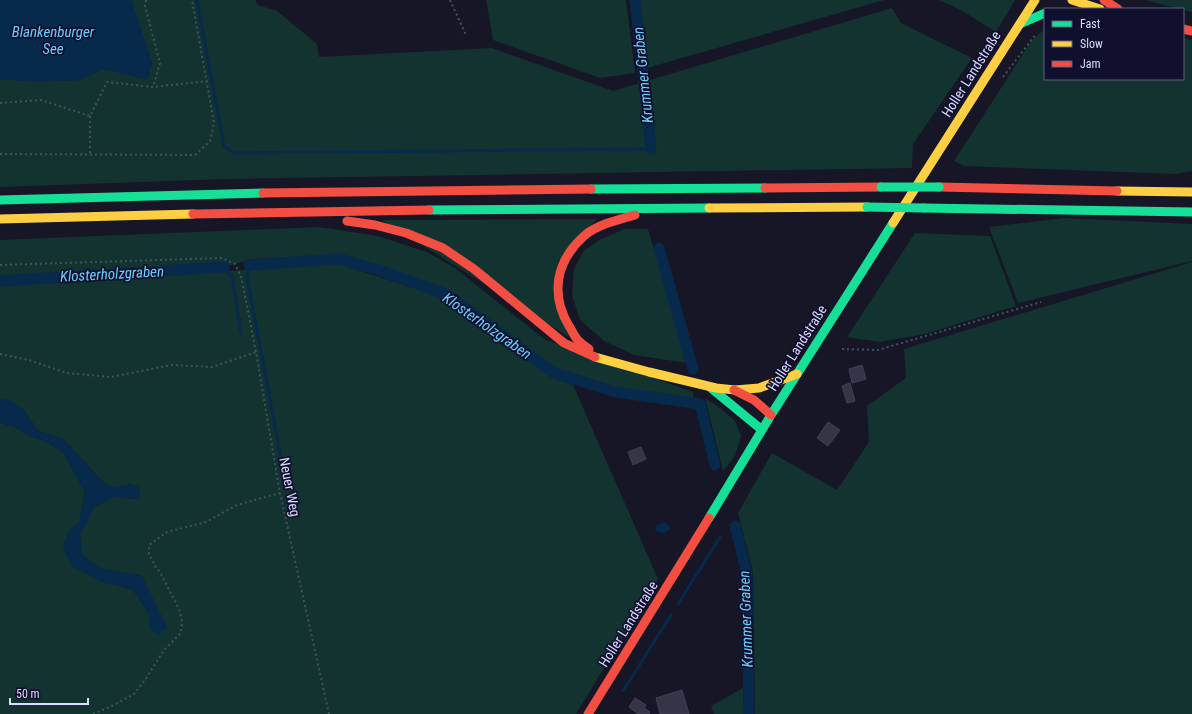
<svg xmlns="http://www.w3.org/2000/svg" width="1192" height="714" viewBox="0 0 1192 714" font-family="'Roboto Condensed',sans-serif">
  <rect width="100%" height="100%" fill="#161626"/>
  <path fill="#12332f" d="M131,0H255L258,5L277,11L317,44L319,57L492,48L613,91L892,8L901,23L972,58L913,144L912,168L226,179L0,187V79L36,82L79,80L104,69L147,79L152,63Z
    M486,0H626L635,73L600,78L493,40Z
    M640,0H884L647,68Z
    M938,0H1015L996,32L959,9Z
    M1145,0H1192V12Z
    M1045,29V79H1183V38L1192,40V171L1176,174L964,166L954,161L1032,40Z
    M1064,218L1192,224V261L1018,303L989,227Z
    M597,219L558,261L569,337L382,220Z
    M319,227L378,236L427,252L455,268L544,339L693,392L694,402L617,389L555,369L448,291L341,255L253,259L231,265L0,278V240Z
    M625,229H648L687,363L634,355L604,341L580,320L572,295L574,269L584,251L599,240Z
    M915,233L990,236L1016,306L925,334L880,342L847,337Z
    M1192,262V714H755L753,572L738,513L772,453L837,490L869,442L867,406L906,378L904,349Z
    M337,263L447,299L549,376L573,385L658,579L576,714H0V423L13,426L28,435L49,443L64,453L85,492L79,523L68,532L63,548L100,581L133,590L150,615L158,635L142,576L102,569L82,555L80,535L94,507L113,497L139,499L131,484L117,487L106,485L63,439L38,431L25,411L6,398L0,400V285L228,271Z
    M705,398L720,408L735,421L741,436L735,456L723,471Z
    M743,688L744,714H714L711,706Z"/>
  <path fill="#07294b" d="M0,0H131L152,63L147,79L104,69L79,80L36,82L0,79Z
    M6,398L25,411L38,431L63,439L106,485L117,487L131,484L140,488V499L113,497L94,507L80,535L82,555L102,569L142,576L167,627L158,635L149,627L150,615L133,590L100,581L73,567L63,548L68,532L79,523L85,492L64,453L49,443L28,435L13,426L0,423V400Z
    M664,522L669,525L670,529C666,533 662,534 657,531L655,529L657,525Z"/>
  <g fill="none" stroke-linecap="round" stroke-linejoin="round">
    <path stroke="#07294b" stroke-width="3" d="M197,0L224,146L234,153L651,149
      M249,265L247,277L287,490
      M224,267L232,277L241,333
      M678,604L720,537
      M623,691L671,615"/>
    <path stroke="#07294b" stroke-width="11" d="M635,0L651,149
      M659,248L693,369
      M249,265L339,259L379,270L448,295L554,373L616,392L700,404L715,465
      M0,281L224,267
      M735,526L747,574L749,714"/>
  </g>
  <path fill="#343547" stroke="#414059" d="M862,365L866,379L852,383L849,369Z
    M850,383L855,401L847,403L842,386Z
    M828,422L840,430L828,446L817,438Z
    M641,447L646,459L633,465L628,452Z
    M682,690L689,714H660L656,698Z
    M635,698L646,705L644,708L650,712L649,714H638L629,707Z"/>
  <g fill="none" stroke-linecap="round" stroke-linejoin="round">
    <path stroke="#415361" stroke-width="2" stroke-dasharray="2 3" stroke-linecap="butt" d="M146,0L145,6L160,63L153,87
      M450,0L466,35
      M1003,77L1036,34
      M0,103L41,100L90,116L107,82L153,87L208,81
      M90,116V155
      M0,154L195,155L210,141L214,123L192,0
      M0,265L222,258L235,264L241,276L256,352L280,493L329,714
      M842,349L878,350L1041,302
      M0,354L29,360L67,373L111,377L171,365L212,367L256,352
      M93,714L110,707L134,694L145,680L164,650L181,633L182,622L179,609L161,574L155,566L149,554V545L167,532L206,522L237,505L280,493"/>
    <path stroke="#16e098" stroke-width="9" d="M1020,24L1045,13
      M591,189L765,188
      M0,200L263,193
      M924,208L1192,212
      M429,210L709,208
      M711,388L762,430
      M709,518L771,415L893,223"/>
    <path stroke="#ffcf43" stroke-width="9" d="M1072,0L1100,9
      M1117,191L1192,192
      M709,208L867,207
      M0,219L193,214
      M893,223L1035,0
      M595,357L649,372L716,388L735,390L759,388L797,374"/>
    <path stroke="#f24e42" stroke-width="9" d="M1104,0L1118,9
      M1183,29L1192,31
      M939,187L1117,191
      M765,188L881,187
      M263,193L591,189
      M193,214L429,210
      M347,221L375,225L406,233L443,248L474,269L564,343L595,357
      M589,349C585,346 580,343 577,339C574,336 572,330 569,326C550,294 556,261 584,236C596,225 620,219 635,215
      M734,390L754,400L771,415
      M588,714L709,518"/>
    <path stroke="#16e098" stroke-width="9" d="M881,187H939
      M867,207L924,208"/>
  </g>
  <g text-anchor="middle" stroke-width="3.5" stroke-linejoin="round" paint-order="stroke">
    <g font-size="14" fill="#dbdcff" stroke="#100f2d">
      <text transform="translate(971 74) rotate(-58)" y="5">Holler Landstraße</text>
      <text transform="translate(797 348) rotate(-58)" y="5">Holler Landstraße</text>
      <text transform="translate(290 487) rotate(79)" y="5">Neuer Weg</text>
      <text transform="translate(628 624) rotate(-58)" y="5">Holler Landstraße</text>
    </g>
    <g font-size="15" font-style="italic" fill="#69d0ff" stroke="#100f2d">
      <text x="53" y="37">Blankenburger<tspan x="53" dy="17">See</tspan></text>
      <text transform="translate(643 75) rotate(-96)" y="5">Krummer Graben</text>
      <text transform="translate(112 274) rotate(-3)" y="5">Klosterholzgraben</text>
      <text transform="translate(487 326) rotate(35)" y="5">Klosterholzgraben</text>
      <text transform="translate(746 619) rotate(-92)" y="5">Krummer Graben</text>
    </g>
  </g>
  <rect x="1044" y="8" width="140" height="72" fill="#100f2d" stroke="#616181"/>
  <rect x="1052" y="21" width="20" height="6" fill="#16e098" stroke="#616181"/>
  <text x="1080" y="28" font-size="12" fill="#dbdcff">Fast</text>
  <rect x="1052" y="41" width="20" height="6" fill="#ffcf43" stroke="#616181"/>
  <text x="1080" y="48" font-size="12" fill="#dbdcff">Slow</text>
  <rect x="1052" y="61" width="20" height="6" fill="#f24e42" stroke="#616181"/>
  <text x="1080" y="68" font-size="12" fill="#dbdcff">Jam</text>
  <path d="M10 698v6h78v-6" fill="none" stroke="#dbdcff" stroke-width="2"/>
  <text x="16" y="698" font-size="12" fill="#dbdcff" stroke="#100f2d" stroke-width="3" paint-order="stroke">50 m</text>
</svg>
